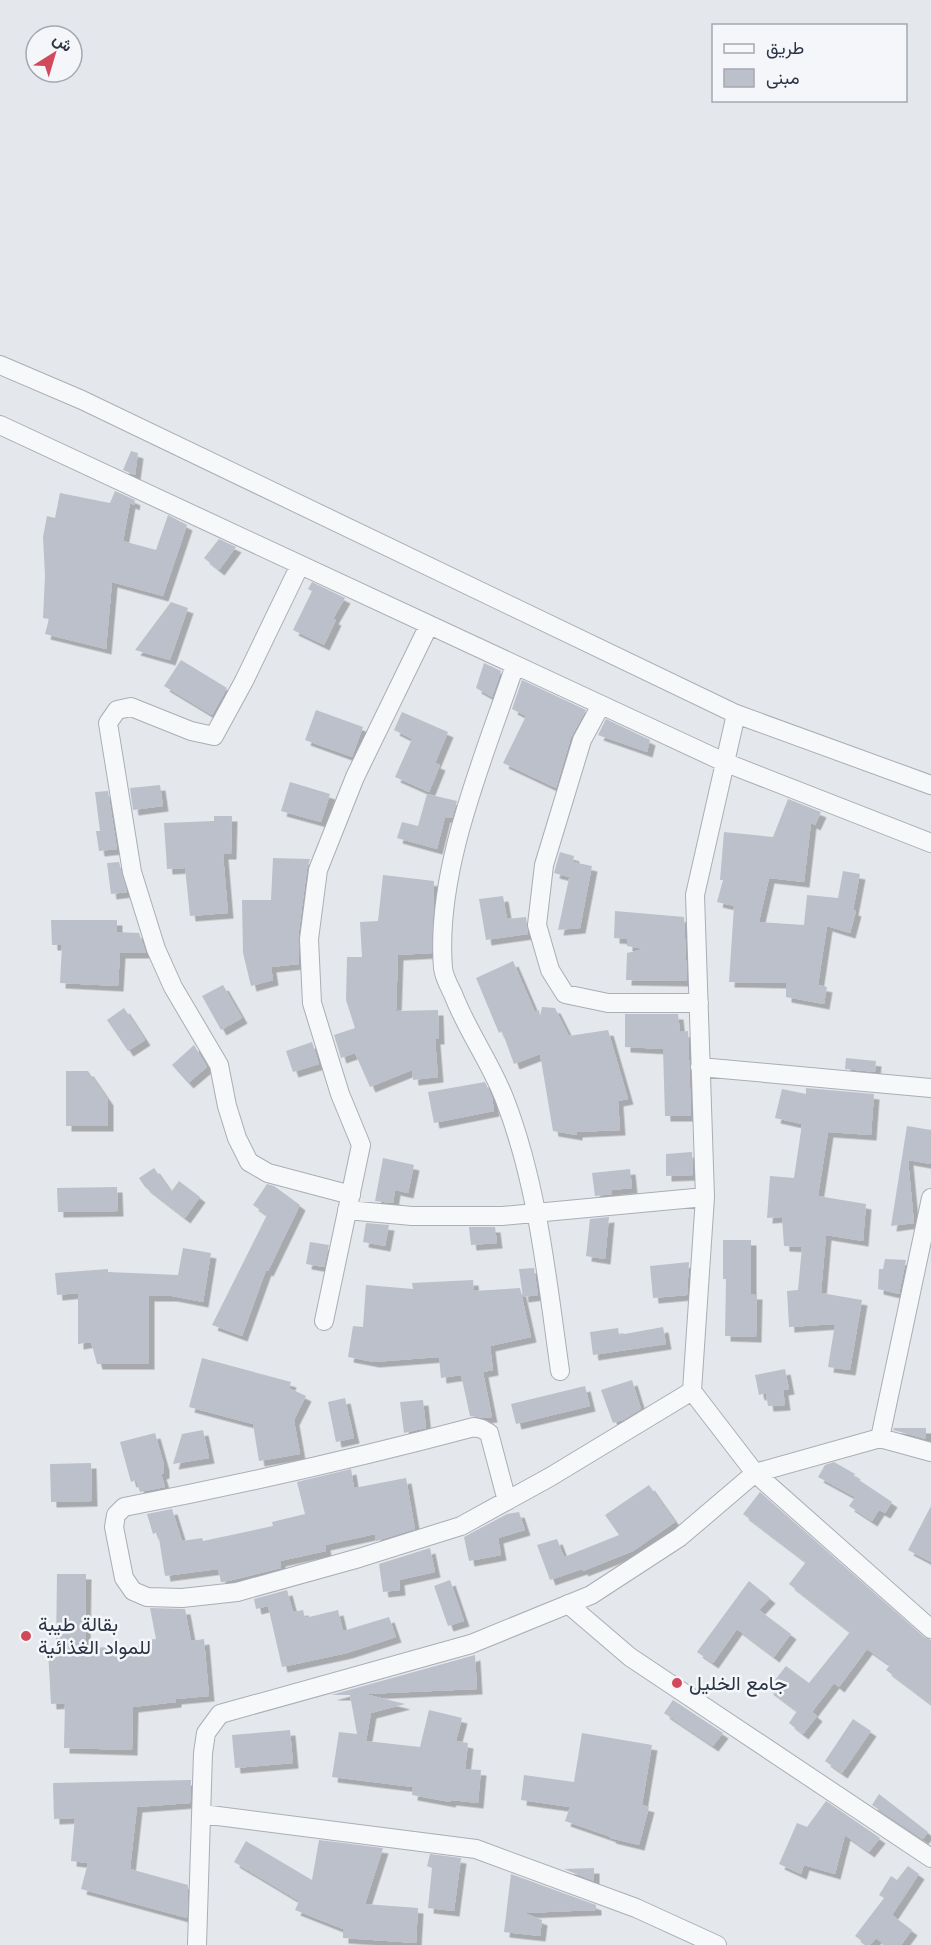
<svg xmlns="http://www.w3.org/2000/svg" width="931" height="1945" viewBox="0 0 931 1945" font-family="Poppins,Vazirmatn,sans-serif">
  <defs>
    <filter id="shadow"><feDropShadow dx="5.5" dy="5.5" stdDeviation="0" flood-color="#0004"/></filter>
  </defs>
  <rect width="100%" height="100%" fill="#e4e7ec"/>
  <path fill="#bbc0ca" filter="url(#shadow)" d="M131,451L138,453L135,475L123,470Z
    M115,491L135,500L134,505L130,503L123,541L156,550L168,515L187,525L163,596L112,582L106,649L45,634L49,619L43,618L45,576L43,537L47,516L55,518L60,493L110,503Z
    M219,539L236,547L219,570L204,558Z
    M312,582L345,598L333,619L336,620L324,645L293,630L312,591L308,589Z
    M171,602L188,608L170,660L135,650Z
    M181,660L227,688L212,715L164,686Z
    M484,663L501,671L492,697L476,688Z
    M522,680L586,710L571,737L556,788L503,763L526,716L512,709Z
    M316,710L363,727L352,757L305,740Z
    M402,712L448,732L435,763L440,765L429,792L395,777L412,739L394,730Z
    M606,719L650,740L647,752L598,735Z
    M290,782L330,794L321,822L281,811Z
    M160,785L163,806L133,810L130,788Z
    M108,791L117,849L99,851L96,831H100L95,792Z
    M427,794L457,801L452,818L445,817L437,849L397,838L402,822L418,826Z
    M788,799L821,812L815,825L811,823L804,882L769,878L759,922L804,925L807,895L838,898L843,871L860,874L853,910L856,911L850,933L827,926L818,985L827,987L824,1004L786,997V983L729,982L734,906L717,902L723,880H720L724,832L773,837Z
    M214,816H232L231,854H223L228,913L190,916L185,868L167,869L164,823L214,821Z
    M560,852L574,856L573,862L592,866L580,928L558,930L572,864L569,877L554,873Z
    M273,858L310,859L307,869L298,938L299,964L271,967L273,980L251,986L243,953L242,900H271Z
    M119,862L127,892L111,894L107,863Z
    M383,875L434,881L432,953L398,955L396,1011L438,1010L439,1039H435L438,1077L413,1080L412,1070L370,1087L355,1053L341,1058L334,1035L355,1028L346,1000L347,957H362L360,922L378,921Z
    M503,896L507,919L526,917L528,934L486,940L479,899Z
    M615,911L684,917L687,981L626,980L627,953L644,949L627,946V939L614,938Z
    M51,920H117V932L139,933L146,953H120L118,986L60,983L62,945H52Z
    M513,961L535,1012L539,1010L540,1016L542,1007L555,1008L569,1036L608,1030L628,1099L618,1101L620,1130L577,1132V1135L553,1131L540,1054L514,1064L502,1031L499,1033L476,978Z
    M223,985L242,1018L221,1030L202,996Z
    M124,1008L145,1040L128,1051L107,1020Z
    M625,1014H678L680,1032L688,1031L691,1116H665L663,1049L625,1047Z
    M312,1042L319,1064L293,1072L286,1051Z
    M194,1045L207,1067L188,1083L172,1065Z
    M846,1058L876,1061L875,1072L845,1069Z
    M66,1071H88L108,1100V1126H66Z
    M485,1082L492,1097L494,1111L434,1123L428,1092Z
    M806,1088L874,1094L871,1135L828,1132L818,1196L866,1204L863,1241L826,1235L821,1293L862,1300L850,1370L828,1367L835,1324L789,1327L787,1291L798,1290L802,1247L784,1246L782,1217L767,1218L770,1176L794,1178L802,1124L775,1118L782,1089L806,1094Z
    M907,1126L931,1130V1164L908,1160L914,1223L891,1226Z
    M692,1152L693,1175L666,1176V1154Z
    M383,1158L414,1165L408,1193L395,1190L393,1203L375,1201Z
    M154,1168L171,1192L179,1181L200,1197L185,1218L145,1187L139,1178Z
    M630,1169L632,1188L612,1190V1194L595,1196L592,1173Z
    M267,1184L274,1186L300,1205L268,1271L266,1270L242,1336L212,1325L267,1215L253,1205Z
    M117,1187L118,1211L58,1212L57,1188Z
    M609,1217L605,1259L586,1256L590,1219Z
    M366,1223L389,1225L385,1246L363,1242Z
    M469,1227H495L497,1243L471,1245Z
    M723,1240H751V1294H757L756,1337L725,1336L726,1279H723Z
    M310,1242L329,1245L324,1267L306,1264Z
    M183,1248L211,1253L203,1302L172,1296H149V1364H97L91,1342L78,1344V1293L57,1295L55,1273L108,1269V1272L178,1275Z
    M885,1259L906,1260L899,1294L878,1289L879,1269H883Z
    M689,1262L687,1295L653,1298L650,1266Z
    M534,1268L538,1295L523,1297L519,1269Z
    M473,1280L474,1291L520,1288L531,1337L490,1346L493,1370L483,1372L492,1417L484,1418L470,1416L461,1375L441,1378L439,1357L374,1362L348,1357L353,1326L363,1327L366,1285L413,1289L412,1283Z
    M663,1327L666,1344L593,1355L590,1332L618,1328L619,1335Z
    M202,1358L291,1382L289,1388L306,1396L294,1420L300,1454L259,1461L253,1424L189,1407Z
    M785,1369L789,1389L783,1390L785,1405L768,1406L766,1393L759,1395L755,1375Z
    M632,1380L641,1409L623,1420L613,1423L601,1390Z
    M585,1386L590,1406L516,1424L511,1404Z
    M345,1398L354,1438L336,1442L328,1402Z
    M423,1400L426,1428L404,1433L400,1402Z
    M894,1428H926V1439L893,1430Z
    M203,1430L209,1458L173,1464L182,1434Z
    M155,1433L164,1465V1473L161,1474L165,1487L140,1492L136,1480L131,1482L120,1442Z
    M834,1462L855,1474L853,1476L892,1502L885,1513L879,1510L872,1521L849,1506L855,1497L818,1477L825,1465Z
    M91,1463L92,1501L51,1502L50,1464Z
    M351,1469L354,1488L406,1478L415,1529L376,1541L375,1534L325,1545L326,1551L280,1561L281,1568L224,1582H221L218,1569L165,1576L158,1532L153,1534L147,1514L172,1509L182,1541L202,1538L203,1541L273,1526L272,1522L305,1514L297,1482Z
    M649,1485L675,1522L633,1551L583,1571L582,1569L550,1580L537,1545L557,1539L564,1557L619,1535L605,1515Z
    M760,1492L924,1637L931,1640V1704L886,1670L890,1665L867,1649L839,1687L834,1683L812,1712L817,1716L803,1734L789,1723L797,1711L768,1689L786,1666L809,1683L850,1632L789,1584L806,1562L743,1514Z
    M931,1506V1562L908,1550Z
    M519,1512L525,1530L498,1538L501,1555L469,1561L464,1537L507,1514Z
    M430,1548L435,1572L399,1580L400,1590L383,1592L379,1564Z
    M57,1574H86L85,1648L145,1646L144,1640L156,1639L150,1608L185,1609L191,1641L204,1639L209,1696L176,1699V1702L133,1707L132,1750L64,1748L65,1703L51,1704L48,1650H56Z
    M450,1580L464,1621L448,1626L434,1586Z
    M749,1581L770,1598L759,1610L791,1634L774,1657L737,1629L713,1663L697,1652Z
    M287,1590L293,1612L303,1610L305,1618L338,1610L343,1631L389,1617L396,1637L347,1653L282,1667L268,1606L256,1609L254,1599Z
    M475,1655L477,1689L365,1694L405,1704L371,1713L366,1741L420,1747L429,1710L462,1718L456,1741L468,1743L465,1769L481,1770L478,1803L451,1800L450,1802L412,1795L413,1787L332,1777L339,1732L357,1734L350,1695H331Z
    M673,1700L723,1733L713,1746L664,1713Z
    M853,1719L871,1731L842,1773L825,1761Z
    M290,1730L293,1763L235,1768L232,1735Z
    M582,1733L652,1745L642,1805L649,1807L639,1845L610,1838L611,1837L565,1821L570,1807L521,1800L524,1775L574,1782Z
    M191,1780L190,1803L137,1807L130,1869L188,1885L187,1918L81,1889L88,1863L71,1861L75,1818L54,1819L53,1783Z
    M879,1794L928,1832L923,1839L872,1805Z
    M826,1801L880,1838L869,1852L845,1835L835,1874L804,1865L801,1874L779,1864L797,1823L807,1827Z
    M319,1840L383,1848L365,1904L418,1908L416,1943L343,1938V1929L295,1910L299,1901L234,1862L246,1841L312,1880Z
    M430,1854L461,1858L454,1911L428,1908L432,1868L427,1866Z
    M908,1866L919,1874L892,1915L912,1930L901,1945H885L876,1938L870,1945H867L855,1936L884,1898L879,1895L891,1876L897,1880Z
    M594,1868V1881L564,1869Z
    M511,1874L596,1905V1910L524,1913L542,1920L540,1936L504,1932Z"/>
  <g fill="none" stroke-linecap="round" stroke-linejoin="round">
    <g stroke="#a9aeb7" stroke-width="20">
      <path id="street" d="M0,365L82,400L736,714L931,785
        M0,425L724,762L931,843
        M300,565L244,681L214,736L191,731L131,707L117,710L108,723L132,872L156,949L173,987L219,1065L227,1106L237,1138L249,1162L268,1173L351,1195
        M515,665C484,758 435,869 443,968C444,977 449,986 453,994C467,1031 491,1063 505,1100C538,1186 547,1279 560,1371
        M601,705L582,740L544,865L537,925L550,970L565,994L608,1003H699
        M736,714L695,895L705,1197L692,1391L755,1473L931,1629
        M700,1067L931,1088
        M931,1198L880,1438L931,1452
        M347,1210L412,1216H502L705,1197
        M324,1321L361,1145L340,1094L312,1003L309,939L318,870L355,777L429,625
        M507,1501L489,1433L482,1429L474,1427C358,1458 242,1484 124,1507L116,1515L114,1527L124,1578L133,1591L147,1597L182,1598L237,1592L359,1558L461,1526L550,1477L692,1391
        M568,1604L630,1657L931,1858
        M202,1814L476,1849L636,1908L717,1945
        M197,1945L203,1753L206,1733L220,1714L471,1644L591,1595L680,1537L755,1473L880,1438"/>
    </g>
    <use href="#street" stroke="#f7f8fa" stroke-width="18"/>
  </g>
  <g fill="#d1495b" stroke="#f4f6f9" stroke-width="2">
    <circle cx="26" cy="1636" r="6"/>
    <circle cx="677" cy="1683" r="6"/>
  </g>
  <g text-anchor="middle" stroke-width="5" stroke-linejoin="round" paint-order="stroke">
    <g font-size="20" fill="#2b3445" stroke="#f4f6f9" text-anchor="start">
      <text x="38" y="1631">بقالة طيبة<tspan x="38" dy="23">للمواد الغذائية</tspan></text>
      <text x="689" y="1690">جامع الخليل</text>
    </g>
  </g>
  <rect x="712" y="24" width="195" height="78" fill="#f4f6f9" stroke="#a4a8b1" stroke-width="1.5"/>
  <rect x="724" y="44" width="30" height="9" fill="#f7f8fa" stroke="#a4a8b1" stroke-width="1.5"/>
  <text x="766" y="54" font-size="18" fill="#2b3445">طريق</text>
  <rect x="724" y="69" width="30" height="18" fill="#bbc0ca" stroke="#a4a8b1" stroke-width="1.5"/>
  <text x="766" y="84" font-size="18" fill="#2b3445">مبنى</text>
  <g transform="translate(54 54) rotate(37)"><circle r="28" fill="#f4f6f9" stroke="#a4a8b1" stroke-width="1.5"/>
  <path d="M0-4.5L10 22L0 15L-10 22Z" fill="#d1495b"/>
  <text y="-9" font-size="16" font-weight="bold" text-anchor="middle" fill="#2b3445">ش</text>
  </g>
</svg>
